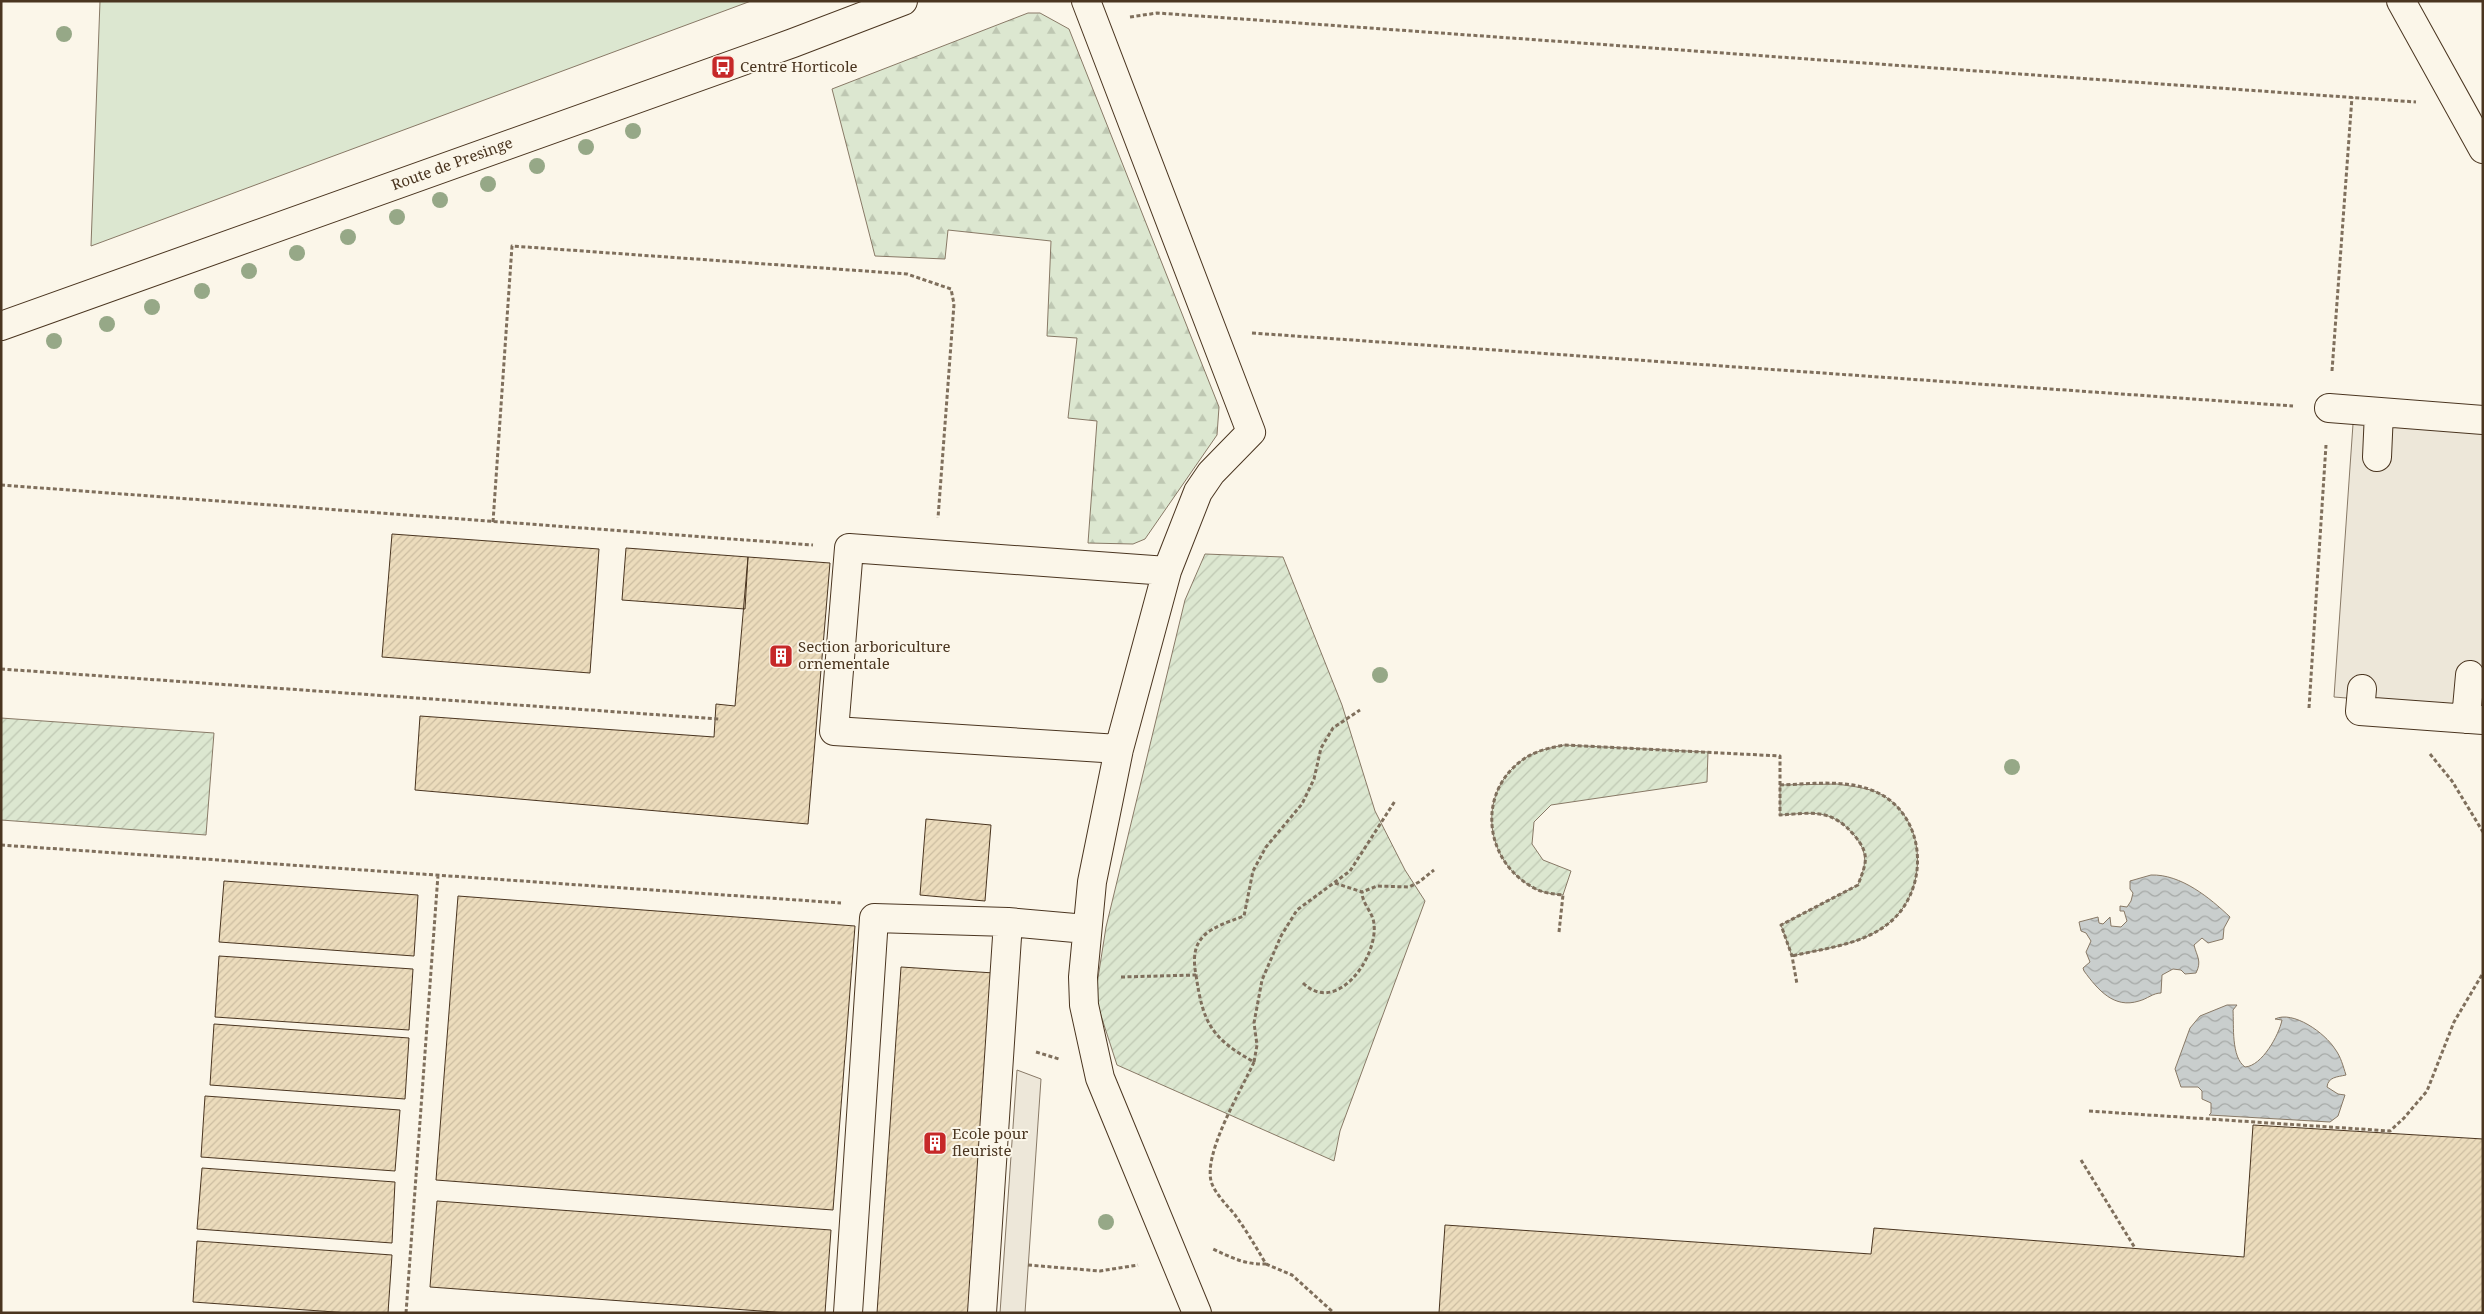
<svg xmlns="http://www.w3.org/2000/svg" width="2484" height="1314" viewBox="0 0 2484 1314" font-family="'Noto Serif',serif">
  <defs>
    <pattern id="forest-firs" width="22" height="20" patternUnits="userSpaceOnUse" patternTransform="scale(1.25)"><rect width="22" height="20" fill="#dce7d0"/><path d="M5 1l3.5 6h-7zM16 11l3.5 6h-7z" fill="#bec7b2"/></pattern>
    <pattern id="garden-furrows" width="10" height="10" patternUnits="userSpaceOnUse" patternTransform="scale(1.25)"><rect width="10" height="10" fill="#dce7d0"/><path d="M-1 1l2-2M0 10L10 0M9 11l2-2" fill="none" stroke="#bec7b2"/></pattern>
    <pattern id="water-waves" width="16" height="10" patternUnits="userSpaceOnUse" patternTransform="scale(1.25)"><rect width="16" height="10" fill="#c9cecd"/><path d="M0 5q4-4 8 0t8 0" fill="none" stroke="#a5a8a6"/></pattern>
    <pattern id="building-hatch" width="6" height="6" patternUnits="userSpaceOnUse" patternTransform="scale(1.25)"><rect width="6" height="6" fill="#ecdcbc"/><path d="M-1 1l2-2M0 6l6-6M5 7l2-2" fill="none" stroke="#ccbda1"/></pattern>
  </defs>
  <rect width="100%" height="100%" fill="#fbf6e9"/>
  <path fill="#dce7d0" stroke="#887966" d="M100,1H751L91,246Z"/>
  <path fill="url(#forest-firs)" stroke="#887966" d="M1028,13H1040L1069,29L1219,407L1217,435L1145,539L1133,544L1088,543L1097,421L1068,418L1077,338L1047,336L1051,241L948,230L945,259L875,256L832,89Z"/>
  <path fill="url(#garden-furrows)" stroke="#887966" d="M1205,554L1283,557L1342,705L1375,811L1405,870L1425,901L1340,1131L1334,1161L1117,1065L1095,997L1106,927L1185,600Z
    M1,718L214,733L206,835L1,820Z
    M1564,745L1708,752L1707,782L1551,805L1534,822L1532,844L1543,860L1571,871L1563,895C1553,894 1543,893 1534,888C1485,862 1476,795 1521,761C1534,751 1549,748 1564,745Z
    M1837,784C1849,786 1862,787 1874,791C1929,813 1931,894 1885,926C1860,945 1821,949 1792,956L1781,925L1858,885C1866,865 1869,853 1854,835C1831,808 1812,813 1780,815V785Z"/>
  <path fill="#ede7d9" stroke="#887966" d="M2353,424L2483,431V709L2334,697Z
    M1017,1070L1041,1079L1025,1313H1000Z"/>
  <path fill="url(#water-waves)" stroke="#887966" d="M2151,875C2181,874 2210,898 2230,917L2224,928L2223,939L2208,943L2202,938L2194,945C2197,957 2202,961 2196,973L2185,974L2181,970L2173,969L2162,975L2161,993C2153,993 2147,999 2139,1001C2114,1009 2098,990 2084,971L2083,968L2090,962L2086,952L2091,941L2086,933L2081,931L2079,922L2098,917L2099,923L2103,924L2110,917L2111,926L2121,927L2127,921L2124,911H2120V906L2127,907L2131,901L2133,893L2130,889V881Z
    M2227,1005H2237L2233,1010C2234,1026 2231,1057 2245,1067C2262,1066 2279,1035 2282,1020L2275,1019C2293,1010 2325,1033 2335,1049C2341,1057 2343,1066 2346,1075C2337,1077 2328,1077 2327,1087L2338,1094L2345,1095L2338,1116L2330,1122L2209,1115L2211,1113V1103L2202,1099V1091L2198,1087H2181L2175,1069L2190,1028L2200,1016Z"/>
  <path fill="url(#building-hatch)" stroke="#4a3520" d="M392,534L599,549L590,673L382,657Z
    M626,548L748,557L745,609L622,600Z
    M748,557L830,563L808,824L415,790L420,716L714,737L716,704L735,706Z
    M926,819L991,825L985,901L920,895Z
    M224,881L418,895L414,956L219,942Z
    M458,896L855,926L833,1210L436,1180Z
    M219,956L413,969L409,1030L215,1017Z
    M901,967L994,973L970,1313H877Z
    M214,1024L409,1038L405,1099L210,1085Z
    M205,1096L400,1110L395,1171L201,1157Z
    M2253,1125L2483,1139V1313H1439L1445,1225L1871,1254L1874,1228L2244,1257Z
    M202,1168L395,1182L392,1243L197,1229Z
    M437,1201L831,1230L825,1313H788L430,1287Z
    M197,1241L392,1255L388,1313H349L193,1302Z"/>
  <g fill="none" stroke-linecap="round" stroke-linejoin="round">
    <g stroke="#4a3520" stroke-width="30">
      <path id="minor" d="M1086,1L1251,432L1211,473L1198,492L1167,571L1119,749L1092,882L1083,977L1084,1005L1100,1078L1197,1313
        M2401,1L2483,149
        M1,326L793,43L903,1
        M2329,408L2483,420
        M2377,457L2379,412
        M2362,689L2360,711L2483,720
        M2466,719L2470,675
        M1119,749L834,731L849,548L1167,571
        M848,1313L874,918L1008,922
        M982,1313L1008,922L1086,929"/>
    </g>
    <path stroke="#7f6f5c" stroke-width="3" stroke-dasharray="4 2.5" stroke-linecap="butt" d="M1130,17L1157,13L2416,102
      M1252,333L2293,406
      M2332,371L2352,97
      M1,485L813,545
      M493,522L512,246L907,274L951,289L954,304L938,518
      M1,669L719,719
      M2309,708L2326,445
      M2430,754L2452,781L2483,832
      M1780,785C1811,784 1845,779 1874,791C1929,814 1931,894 1885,926C1860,945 1821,949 1792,956
      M1,845L841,903
      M1335,883L1362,892L1377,886L1409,887L1419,882L1434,870
      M1559,932L1563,895C1553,894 1543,893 1534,888C1485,862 1476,795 1521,761C1534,751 1549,748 1564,745L1780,756V815C1812,813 1831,808 1854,835C1871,855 1866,863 1858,885L1781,925L1792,956L1797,984
      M1196,975C1203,1023 1211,1038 1254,1062C1242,1089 1201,1156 1212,1184C1217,1196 1227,1205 1235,1215C1246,1230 1256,1247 1266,1264C1245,1265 1230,1257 1211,1248
      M1121,977L1196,975C1188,934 1212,928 1244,916L1253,871L1266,847L1302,804L1314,779L1321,748L1333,728L1360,710
      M1303,983C1337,1016 1378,957 1374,924C1373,912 1362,904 1362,892
      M1036,1052L1059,1059
      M1254,1062L1257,1045L1254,1023L1262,980L1281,936L1297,910L1350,871L1395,801
      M2089,1111L2390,1131L2404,1118L2427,1091L2454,1022L2483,973
      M2081,1160L2135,1248
      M1266,1264L1292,1275L1334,1313
      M1028,1265L1100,1271L1138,1265
      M406,1313L438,875"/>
    <use href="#minor" stroke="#fbf6e9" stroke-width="28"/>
  </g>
  <g fill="#96a887">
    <circle cx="64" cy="34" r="8"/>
    <circle cx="633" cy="131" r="8"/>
    <circle cx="586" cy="147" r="8"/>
    <circle cx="537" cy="166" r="8"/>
    <circle cx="488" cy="184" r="8"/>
    <circle cx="440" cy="200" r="8"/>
    <circle cx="397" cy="217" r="8"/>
    <circle cx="348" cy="237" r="8"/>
    <circle cx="297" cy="253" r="8"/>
    <circle cx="249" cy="271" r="8"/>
    <circle cx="202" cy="291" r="8"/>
    <circle cx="152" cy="307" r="8"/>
    <circle cx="107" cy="324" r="8"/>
    <circle cx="54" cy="341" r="8"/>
    <circle cx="1380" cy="675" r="8"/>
    <circle cx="2012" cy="767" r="8"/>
    <circle cx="1106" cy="1222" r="8"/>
  </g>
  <defs>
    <g id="bus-square" transform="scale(1.25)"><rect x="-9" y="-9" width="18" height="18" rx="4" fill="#c62828" stroke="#fbf6e9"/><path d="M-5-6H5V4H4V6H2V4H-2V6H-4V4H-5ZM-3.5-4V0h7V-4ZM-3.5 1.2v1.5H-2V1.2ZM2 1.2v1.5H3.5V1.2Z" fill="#fff"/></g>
    <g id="building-square" transform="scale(1.25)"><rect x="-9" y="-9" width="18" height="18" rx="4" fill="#c62828" stroke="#fbf6e9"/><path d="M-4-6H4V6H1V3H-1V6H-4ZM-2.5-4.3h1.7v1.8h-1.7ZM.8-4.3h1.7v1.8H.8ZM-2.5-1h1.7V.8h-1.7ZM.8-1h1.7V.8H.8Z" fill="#fff"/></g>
  </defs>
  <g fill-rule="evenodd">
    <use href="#bus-square" x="723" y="67"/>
    <use href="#building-square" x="781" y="656"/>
    <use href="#building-square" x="935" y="1143"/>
  </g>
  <g text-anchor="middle" stroke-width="4" stroke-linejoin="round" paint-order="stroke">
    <g font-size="15" fill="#4a3520" stroke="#fbf6e9" text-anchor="start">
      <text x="740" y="72">Centre Horticole</text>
      <text x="798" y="652">Section arboriculture<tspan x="798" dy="17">ornementale</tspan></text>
      <text x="952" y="1139">Ecole pour<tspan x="952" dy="17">fleuriste</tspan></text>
    </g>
    <g font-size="15" fill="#4a3520" stroke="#fbf6e9">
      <text transform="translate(452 164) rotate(-20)" y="5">Route de Presinge</text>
    </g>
  </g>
  <rect width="2484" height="1314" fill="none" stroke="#4a3520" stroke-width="5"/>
</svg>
